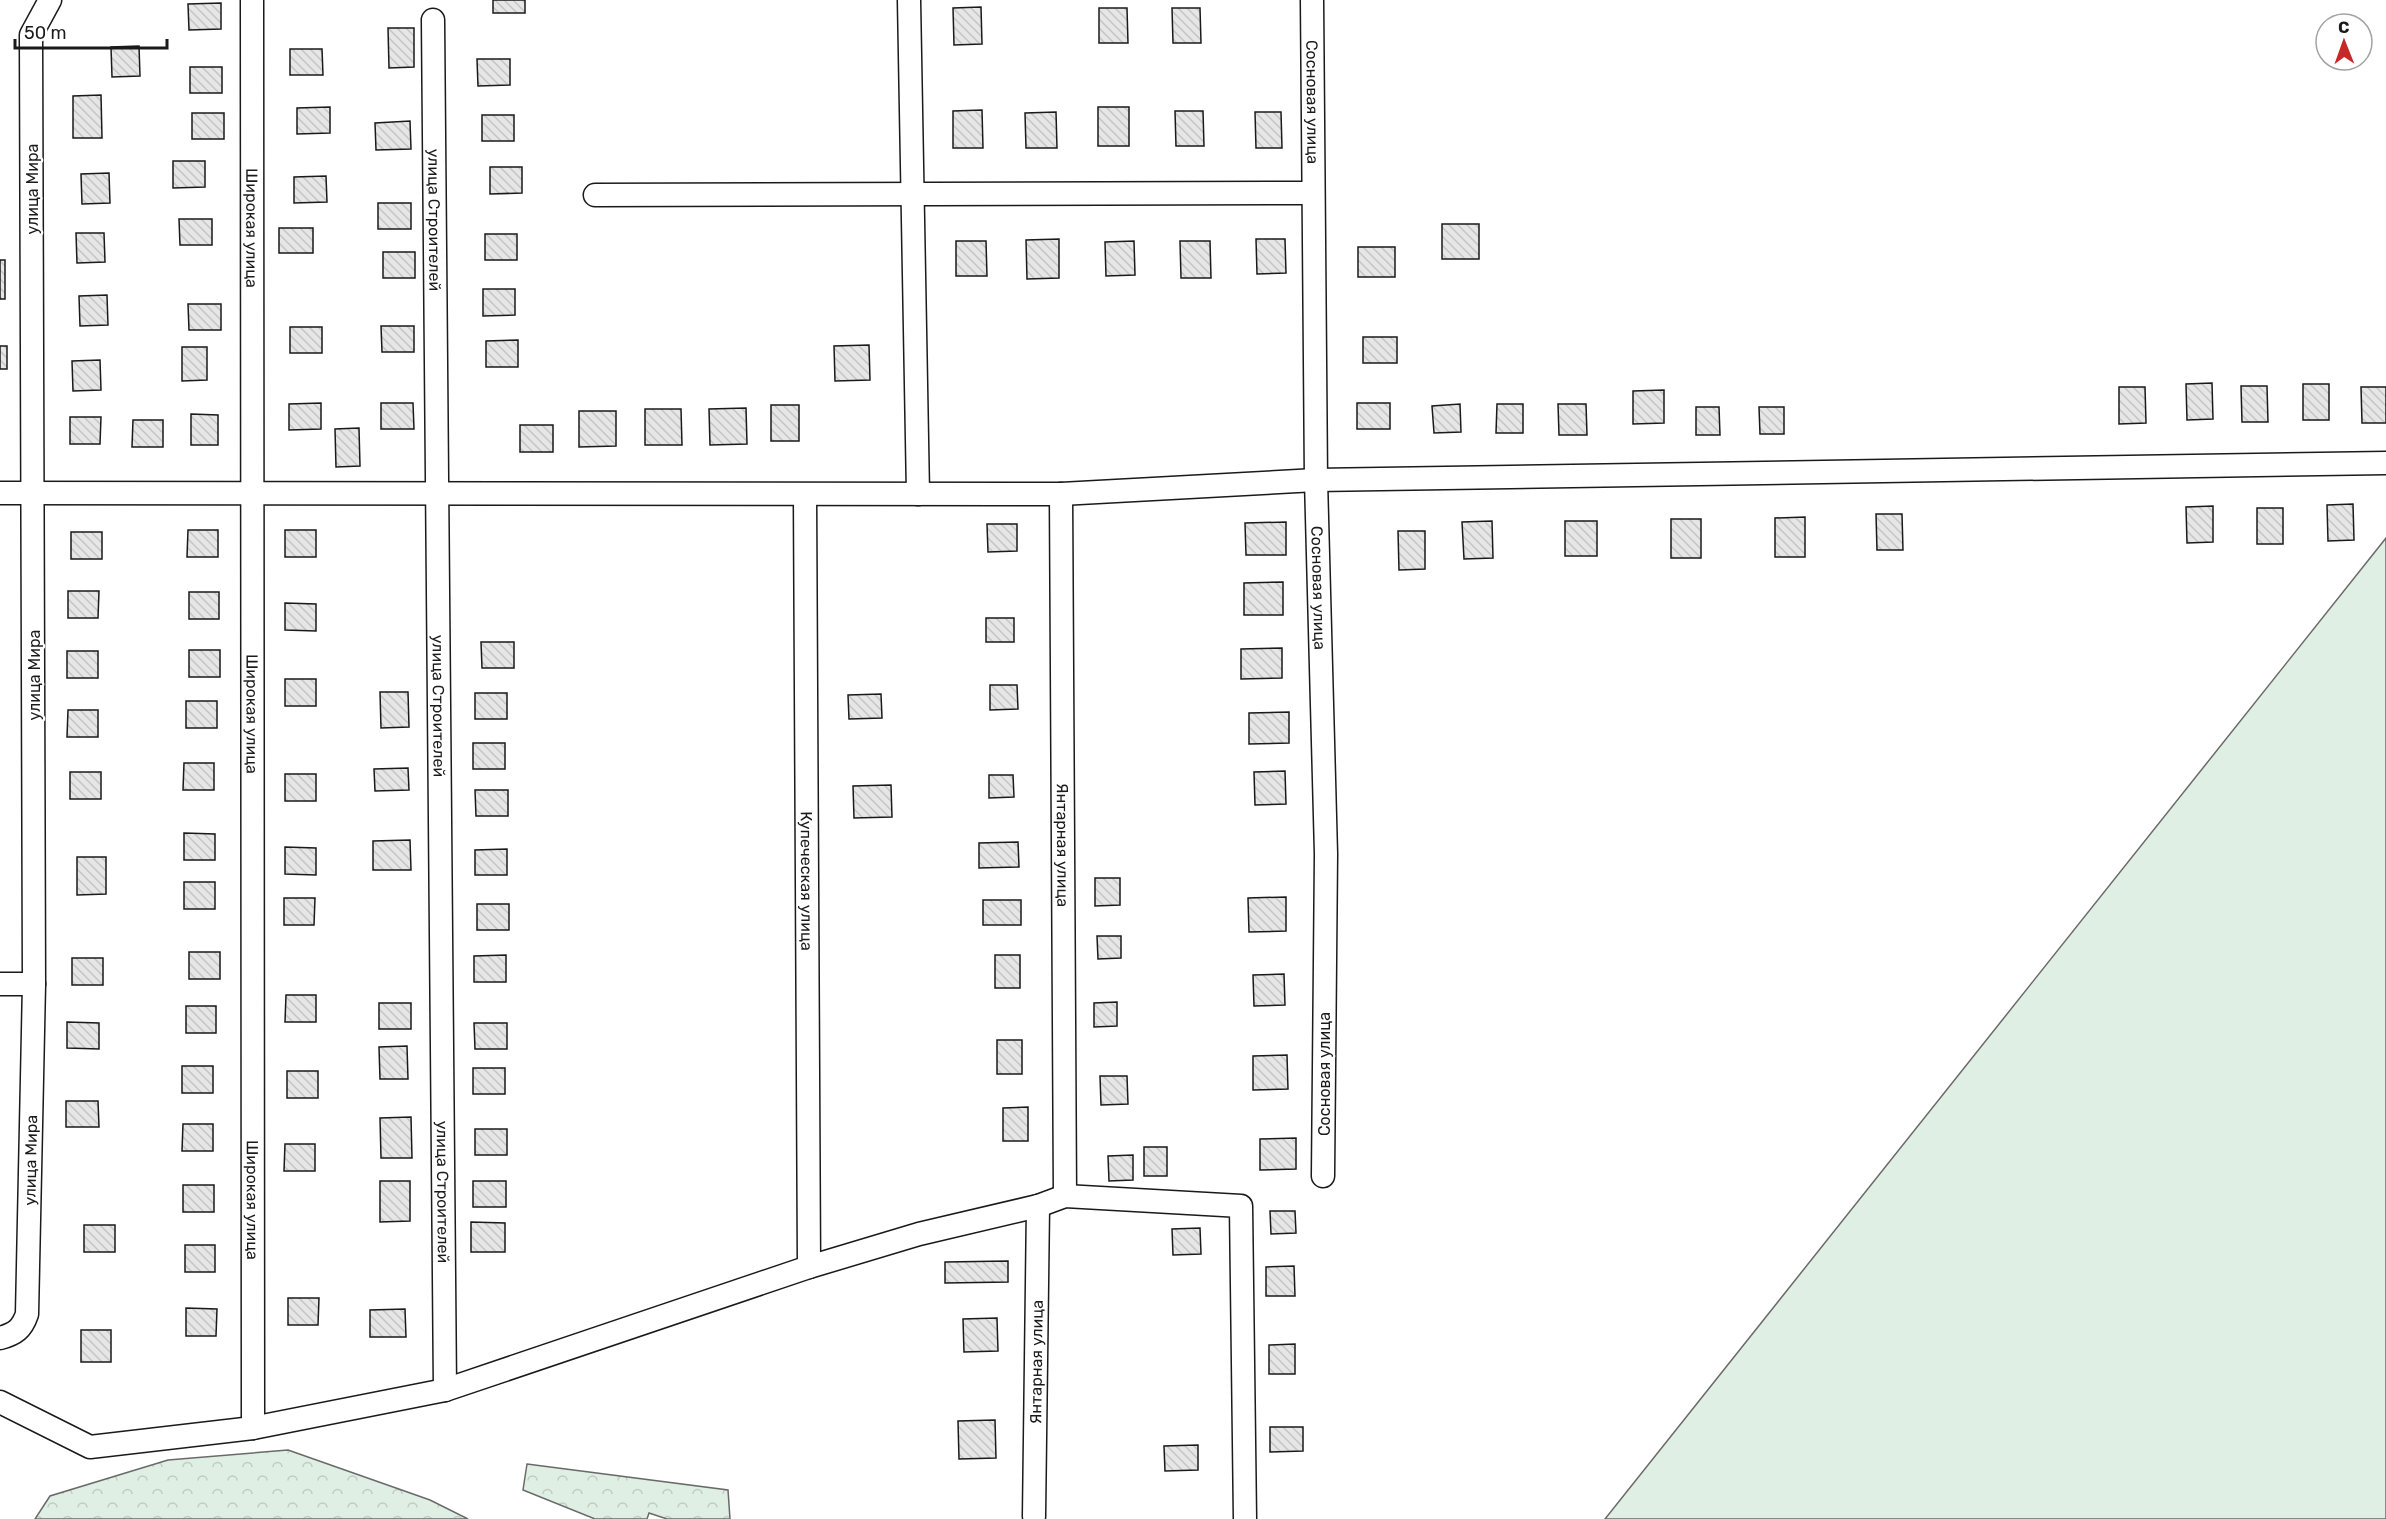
<svg xmlns="http://www.w3.org/2000/svg" width="2386" height="1519" viewBox="0 0 2386 1519" font-family="Rubik,sans-serif">
  <defs>
    <pattern id="forest-crowns" width="20" height="18" patternUnits="userSpaceOnUse" patternTransform="scale(1.5)"><rect width="20" height="18" fill="#e0efe3"/><path d="M2 6a3 3 0 1 1 6 0M12 15a3 3 0 1 1 6 0" fill="none" stroke="#c0ccc2"/></pattern>
    <pattern id="building-back-hatch" width="6" height="6" patternUnits="userSpaceOnUse" patternTransform="scale(1.5)"><rect width="6" height="6" fill="#e6e6e6"/><path d="M-1 5l2 2M0 0l6 6M5-1l2 2" fill="none" stroke="#c5c5c5"/></pattern>
  </defs>
  <rect width="100%" height="100%" fill="#fff"/>
  <path fill="#e0efe3" stroke="#6a6a6a" stroke-width="1.5" d="M2386,538V1519H1605Z"/>
  <path fill="url(#forest-crowns)" stroke="#6a6a6a" stroke-width="1.5" d="M288,1450L430,1500L468,1519H35L50,1496L168,1460Z
    M527,1464L728,1490L730,1519H667L649,1513L647,1519H595L523,1490Z"/>
  <path fill="url(#building-back-hatch)" stroke="#1a1a1a" stroke-width="1.5" d="M493,0H525V13H493Z
    M221,3V29L189,30L188,4Z
    M981,7L982,44L954,45L953,8Z
    M1099,8H1127L1128,43H1099Z
    M1172,8H1200L1201,43H1173Z
    M388,28H414V67L389,68Z
    M139,46L140,76L112,77L111,47Z
    M290,49H322L323,75H290Z
    M477,59H510V85L478,86Z
    M190,67H222V93H190Z
    M101,95L102,138H73V96Z
    M330,107V133L297,134V108Z
    M1098,107H1129V146H1098Z
    M982,110L983,148H953V111Z
    M1175,111H1203L1204,146H1176Z
    M1056,112L1057,148H1026L1025,113Z
    M1255,112H1281L1282,148H1256Z
    M192,113H224V139H192Z
    M482,115H514V141H482Z
    M410,121L411,149L376,150L375,123Z
    M173,161H205V187L173,188Z
    M490,167H522V193L490,194Z
    M109,173L110,203L82,204L81,174Z
    M326,176L327,202L294,203V177Z
    M378,203H411V229H378Z
    M179,219H212V245H180Z
    M1442,224H1479V259H1442Z
    M279,228H313V253H279Z
    M76,233H104L105,262L77,263Z
    M485,234H517V260H485Z
    M1059,239V278L1027,279L1026,240Z
    M1256,239H1285L1286,273L1257,274Z
    M956,241H986L987,276H956Z
    M1134,241L1135,275L1106,276L1105,242Z
    M1180,241H1210L1211,278H1181Z
    M1358,247H1395V277H1358Z
    M383,252H415V278H383Z
    M0,260H5V299H0Z
    M483,289H515V315L483,316Z
    M107,295L108,325L80,326L79,296Z
    M188,304H221V330H189Z
    M381,326H414V352H382Z
    M290,327H322V353H290Z
    M1363,337H1397V363H1363Z
    M518,340V367H486V341Z
    M869,345L870,380L835,381L834,346Z
    M0,346H7V369H0Z
    M182,347H207V380L182,381Z
    M100,360L101,390L73,391L72,361Z
    M2212,383L2213,419L2187,420L2186,384Z
    M2303,384H2329V420H2303Z
    M2241,386H2267L2268,422H2242Z
    M2119,387H2145L2146,423L2119,424Z
    M2361,387H2386V423H2362Z
    M1664,390V423L1633,424V391Z
    M321,403V429L289,430V404Z
    M381,403H413L414,429H381Z
    M1357,403H1390V429H1357Z
    M1460,404L1461,432L1434,433L1432,406Z
    M1497,404H1523V433H1496Z
    M1558,404H1586L1587,435H1559Z
    M771,405H799V441H771Z
    M1696,407H1719L1720,435H1696Z
    M1759,407H1784V434H1760Z
    M746,408L747,444L710,445L709,409Z
    M645,409H681L682,445H645Z
    M579,411H616V446L579,447Z
    M191,414L218,415V445H191Z
    M70,417H101L100,444H70Z
    M133,420H163V447H132Z
    M520,425H553V452H520Z
    M359,428L360,466L336,467L335,429Z
    M2353,504L2354,540L2328,541L2327,505Z
    M2213,506V542L2187,543L2186,507Z
    M2257,508H2283V544H2257Z
    M1876,514H1902L1903,550H1877Z
    M1805,517V557H1775V518Z
    M1671,519H1701V558H1671Z
    M1492,521L1493,558L1464,559L1462,522Z
    M1565,521H1597V556H1565Z
    M1286,522V555H1246L1245,523Z
    M987,524H1017V551L988,552Z
    M188,530H218V557H187Z
    M285,530H316V557H285Z
    M1398,531H1425V569L1399,570Z
    M71,532H102V559H71Z
    M1283,582V615H1244V583Z
    M68,591H99L98,618H68Z
    M189,592H219V619H189Z
    M285,603L316,604V631L285,630Z
    M986,618H1014V642H986Z
    M481,642H514V668H482Z
    M1282,648V678L1241,679V649Z
    M189,650H220V677H189Z
    M67,651H98V678H67Z
    M285,679H316V706H285Z
    M990,685H1017L1018,709L990,710Z
    M380,692H408L409,727L381,728Z
    M475,693H507V719H475Z
    M881,694L882,718L849,719L848,695Z
    M186,701H217V728H186Z
    M68,710H98V737H67Z
    M1289,712V743L1249,744V713Z
    M473,743H505V769H473Z
    M184,763H214V790H183Z
    M408,768L409,790L375,791L374,769Z
    M1285,771L1286,804L1255,805L1254,772Z
    M70,772H101V799H70Z
    M285,774H316V801H285Z
    M989,775H1013L1014,797L989,798Z
    M891,785L892,817L854,818L853,786Z
    M475,790H508V816H476Z
    M184,833L215,834V860H184Z
    M410,840L411,870H373V841Z
    M1018,842L1019,867L979,868V843Z
    M285,847L316,848V875L285,874Z
    M507,849V875H475V850Z
    M77,857H106V894L77,895Z
    M1095,878H1120V905L1095,906Z
    M184,882H215V909H184Z
    M1286,897V931L1249,932L1248,898Z
    M284,898H315L314,925H284Z
    M983,900H1021V925H983Z
    M477,904H509V930H477Z
    M1097,936H1121V958L1098,959Z
    M189,952H220V979H189Z
    M506,955V982H474V956Z
    M995,955H1020V988H995Z
    M72,958H103V985H72Z
    M1284,974L1285,1005L1254,1006L1253,975Z
    M286,995H316V1022H285Z
    M1117,1002V1026L1094,1027V1003Z
    M379,1003H411V1029H379Z
    M186,1006H216V1033H186Z
    M67,1022L99,1023V1049L67,1048Z
    M474,1023H507V1049H475Z
    M997,1040H1022V1074H997Z
    M407,1046L408,1079H380L379,1047Z
    M1287,1055L1288,1089L1253,1090V1056Z
    M182,1066H213V1093H182Z
    M473,1068H505V1094H473Z
    M287,1071H318V1098H287Z
    M1100,1076H1127L1128,1104L1101,1105Z
    M66,1101H98L99,1127H66Z
    M1028,1107V1141H1003V1108Z
    M411,1117L412,1158H381L380,1118Z
    M183,1124H213V1151H182Z
    M475,1129H507V1155H475Z
    M1296,1138V1169L1260,1170V1139Z
    M285,1144H315V1171H284Z
    M1144,1147H1167V1176H1144Z
    M1133,1155V1180L1109,1181L1108,1156Z
    M380,1181H410V1221L380,1222Z
    M473,1181H506V1207H473Z
    M183,1185H214V1212H183Z
    M1270,1211H1295L1296,1233L1271,1234Z
    M471,1222L505,1223V1252H471Z
    M84,1225H115V1252H84Z
    M1200,1228L1201,1254L1173,1255L1172,1229Z
    M185,1245H215V1272H185Z
    M1008,1261V1282L945,1283V1262Z
    M1294,1266L1295,1296H1266V1267Z
    M288,1298H319L318,1325H288Z
    M186,1308L217,1309L216,1336H186Z
    M405,1309L406,1337H370V1310Z
    M997,1318L998,1351L964,1352L963,1319Z
    M81,1330H111V1362H81Z
    M1295,1344V1374H1269V1345Z
    M995,1420L996,1458L959,1459L958,1421Z
    M1270,1427H1303V1451L1270,1452Z
    M1198,1445V1470L1165,1471L1164,1446Z"/>
  <g fill="none" stroke-linecap="round" stroke-linejoin="round">
    <g stroke="#1a1a1a" stroke-width="25">
      <g id="minor">
        <path id="s1" d="M252,0L253,1428"/>
        <path d="M909,0L918,494"/>
        <path id="s2" d="M1312,0L1316,480L1326,854L1323,1176"/>
        <path id="s3" d="M433,20L445,1390"/>
        <path d="M595,195L1313,193"/>
        <path d="M0,493L1061,494L1316,480L2386,463"/>
        <path id="s4" d="M1061,494L1065,1196"/>
        <path id="s5" d="M805,495L809,1267"/>
        <path d="M0,984H34"/>
        <path id="s6" d="M0,1338C15,1334 22,1329 27,1314L34,984L31,35L50,0"/>
        <path d="M0,1402L90,1447L253,1428L445,1390L809,1267L919,1234L1038,1206L1065,1196L1241,1206L1245,1519"/>
        <path id="s7" d="M1034,1516L1038,1206"/>
      </g>
    </g>
    <use href="#minor" stroke="#fff" stroke-width="22"/>
  </g>
  <g text-anchor="middle" stroke-width="4.5" stroke-linejoin="round" paint-order="stroke">
    <g font-size="16" fill="#1a1a1a" stroke="#fff">
      <text dy="6" stroke="none"><textPath href="#s2" startOffset="102">Сосновая улица</textPath></text>
      <text transform="translate(32 189) rotate(-90)" y="6">улица Мира</text>
      <text dy="6" stroke="none"><textPath href="#s3" startOffset="200">улица Строителей</textPath></text>
      <text dy="6" stroke="none"><textPath href="#s1" startOffset="228">Широкая улица</textPath></text>
      <text dy="6" stroke="none"><textPath href="#s2" startOffset="588">Сосновая улица</textPath></text>
      <text transform="translate(34 675) rotate(-90)" y="6">улица Мира</text>
      <text dy="6" stroke="none"><textPath href="#s3" startOffset="686">улица Строителей</textPath></text>
      <text dy="6" stroke="none"><textPath href="#s1" startOffset="714">Широкая улица</textPath></text>
      <text dy="6" stroke="none"><textPath href="#s4" startOffset="351">Янтарная улица</textPath></text>
      <text dy="6" stroke="none"><textPath href="#s5" startOffset="386">Купеческая улица</textPath></text>
      <text transform="translate(1324 1074) rotate(-90)" y="6">Сосновая улица</text>
      <text dy="6" stroke="none"><textPath href="#s6" startOffset="192">улица Мира</textPath></text>
      <text dy="6" stroke="none"><textPath href="#s3" startOffset="1172">улица Строителей</textPath></text>
      <text dy="6" stroke="none"><textPath href="#s1" startOffset="1200">Широкая улица</textPath></text>
      <text dy="6" stroke="none"><textPath href="#s7" startOffset="154">Янтарная улица</textPath></text>
    </g>
  </g>
  <g transform="translate(2344 42) rotate(359)"><circle r="28" fill="#ffffff" stroke="#a3a3a3" stroke-width="1.5"/>
  <path d="M0-4.5L10 22L0 15L-10 22Z" fill="#c62828"/>
  <text y="-9" font-size="16" font-weight="bold" text-anchor="middle" fill="#1a1a1a">С</text>
  </g>
  <path d="M15 39v9h152v-9" fill="none" stroke="#1a1a1a" stroke-width="3"/>
  <text x="24" y="39" font-size="18" fill="#1a1a1a" stroke="#ffffff" stroke-width="4.5" paint-order="stroke">50 m</text>
</svg>
